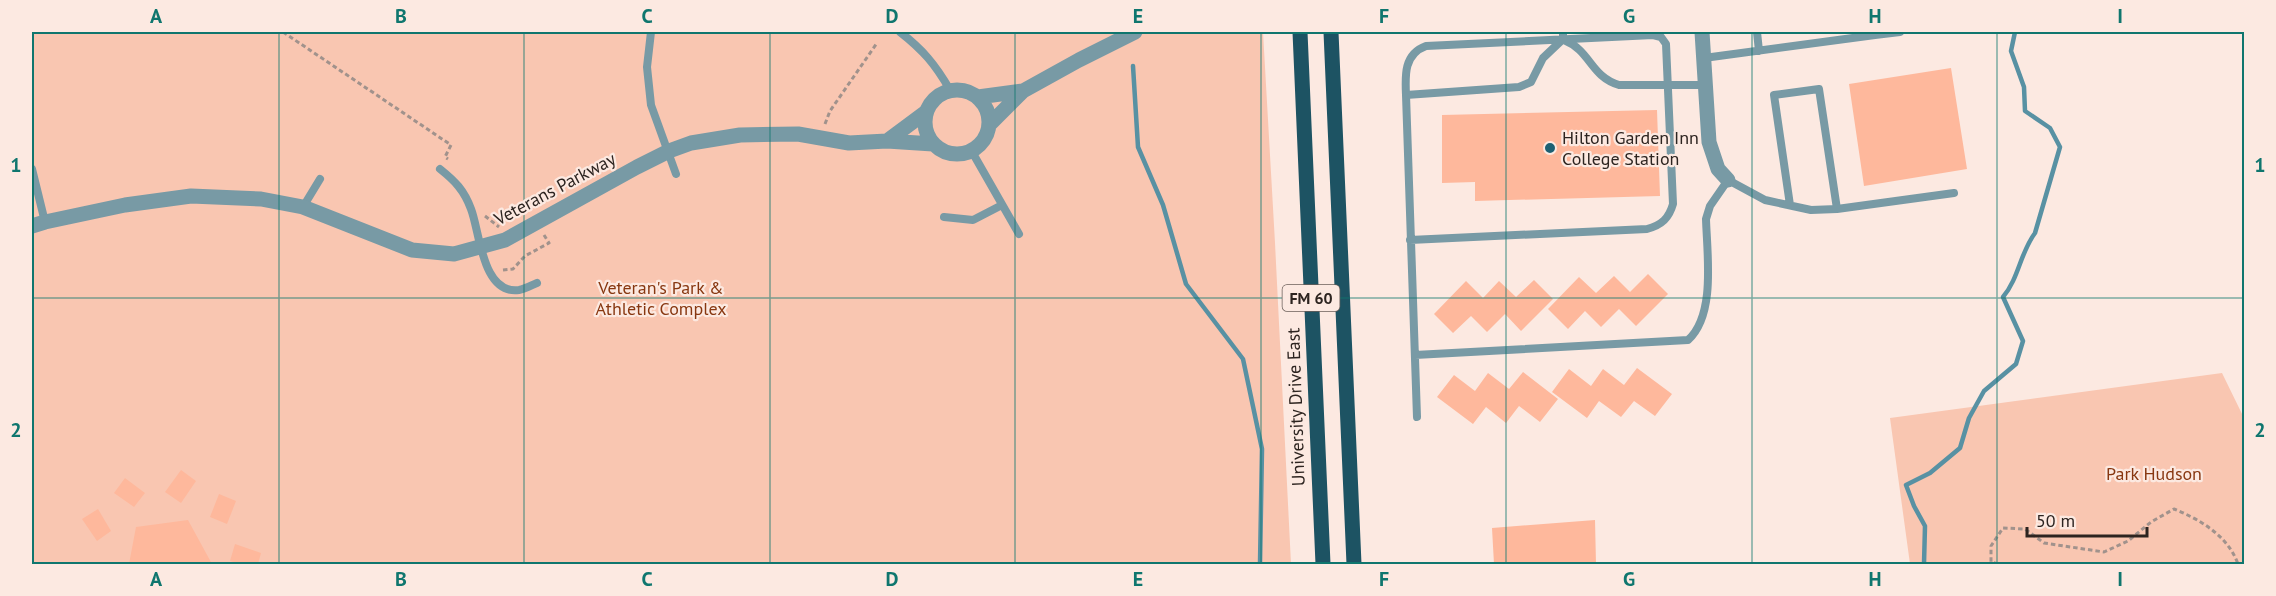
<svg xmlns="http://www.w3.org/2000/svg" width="2276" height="596" viewBox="0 0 2276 596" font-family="'PT Sans',sans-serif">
  <rect width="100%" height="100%" fill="#fce9e1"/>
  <path fill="#f9c6b1" d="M32,32H1263L1275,243L1291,564H32Z
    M2222,373L2244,418V564H1910L1890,418Z"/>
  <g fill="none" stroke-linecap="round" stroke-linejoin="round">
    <path stroke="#5891a3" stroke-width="4.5" d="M1133,66L1138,147L1163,205L1186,284L1243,359L1262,449L1260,564
      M1924,564L1925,526L1914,506L1906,485L1930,473L1960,448L1969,418L1984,391L2016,364L2023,341L2003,297C2019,278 2020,253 2035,233L2060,147L2050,128L2025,111L2024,87L2011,51L2015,32"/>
  </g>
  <path fill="#feb89c" d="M1951,68L1967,169L1864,186L1849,84Z
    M1657,110L1660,196L1475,201V182L1442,183V115Z
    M1648,274L1668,294L1636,326L1619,309L1601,327L1585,311L1568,329L1548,309L1579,277L1596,293L1614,276L1630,292Z
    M1534,280L1553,299L1521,331L1505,314L1487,332L1471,316L1453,333L1434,314L1466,281L1483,298L1499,281L1516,297Z
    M1637,368L1672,394L1655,416L1634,401L1621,417L1599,401L1587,418L1552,392L1569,369L1591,386L1603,369L1624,385Z
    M1523,372L1558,399L1540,422L1519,406L1506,423L1486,407L1473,424L1437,397L1454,375L1475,391L1488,373L1509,389Z
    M181,470L196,481L181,503L165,492Z
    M125,478L145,493L134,507L114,493Z
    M219,494L236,501L227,524L210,517Z
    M98,509L111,531L97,541L82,519Z
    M188,520L212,564H129L136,527Z
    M1595,520L1596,564H1494L1492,528Z
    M235,544L261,553L258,564H241L230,561Z"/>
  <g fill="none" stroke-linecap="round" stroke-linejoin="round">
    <path stroke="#a1928c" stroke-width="3" stroke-dasharray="4.5 3" stroke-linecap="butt" d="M283,32L451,145L445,157L448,159
      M825,124L830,111L877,43
      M485,216L499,227
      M503,270L513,269L525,256L549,243L544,235
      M1998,564L1991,562V546L2003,528L2025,529L2044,543L2104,552L2128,541L2151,522L2174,509C2201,520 2228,536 2238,564"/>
    <path stroke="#789aa5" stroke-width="8" d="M651,32L647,67L651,105L676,174
      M900,32C923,50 935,64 950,90
      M1757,32L1759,51
      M1875,35L1900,32
      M1564,40C1591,51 1590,76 1619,85H1705
      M1704,58L1875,35V32
      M1406,95C1405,75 1404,54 1426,46L1653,35L1661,37L1666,44L1673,204C1669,218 1662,225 1647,229L1410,240
      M971,150L1019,234
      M32,169L45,222
      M440,169C455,181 464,190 471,209C480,232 482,295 519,290C525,289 532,285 537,283
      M1790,205L1774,95L1819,89L1837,209
      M303,207L320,179
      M944,217L973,220L1002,205
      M1415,355L1688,340C1716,315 1707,254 1706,219L1710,206L1728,180L1765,200L1811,210L1837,209L1954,193
      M1417,417L1406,95L1519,87L1531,82L1543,58L1563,39V32"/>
    <path stroke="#789aa5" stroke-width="15" d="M1702,32L1709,142L1718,169L1728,180
      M925 122a32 32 0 1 1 64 0a32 32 0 1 1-64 0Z
      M978,97L1023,91
      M989,125L1023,91L1079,60L1135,32
      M887,141L926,112
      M32,226L45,222L125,205L191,196L261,199L303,207L412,250L454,254L505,240L637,167L669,151L691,143L740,135L798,134L849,143L887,141L933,144"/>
    <path stroke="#1d5363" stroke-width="15" d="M1300,32L1323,564
      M1331,32L1354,564"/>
  </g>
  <path fill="none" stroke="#0f766e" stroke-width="1.5" stroke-opacity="0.55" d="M279,32V564M524,32V564M770,32V564M1015,32V564M1261,32V564M1506,32V564M1752,32V564M1997,32V564M32,298H2244"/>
  <circle fill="#1d6073" stroke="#fce9e1" stroke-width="2" cx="1550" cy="148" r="6"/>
  <g text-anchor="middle" stroke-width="4.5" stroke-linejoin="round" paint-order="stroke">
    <rect fill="#fce9e1" stroke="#6b5f5a" stroke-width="1.5" x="1282.5" y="285" width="57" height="26" rx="4.5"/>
    <g font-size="16" font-weight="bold" fill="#2d2420">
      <text x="1311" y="304">FM 60</text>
    </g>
    <g font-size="18" fill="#2d2420" stroke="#fce9e1" text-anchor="start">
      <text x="1562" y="144">Hilton Garden Inn<tspan x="1562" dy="21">College Station</tspan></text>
    </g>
    <g font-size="18" fill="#2d2420" stroke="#fce9e1">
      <text transform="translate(555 189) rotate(-28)" y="6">Veterans Parkway</text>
      <text transform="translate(1296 407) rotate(-92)" y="6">University Drive East</text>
    </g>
    <g font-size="18" fill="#883710" stroke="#fce9e1">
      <text x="661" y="294">Veteran's Park &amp;<tspan x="661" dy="21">Athletic Complex</tspan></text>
      <text x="2154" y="480">Park Hudson</text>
    </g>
  </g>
  <rect width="2276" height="596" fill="none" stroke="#fce9e1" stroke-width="66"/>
  <path d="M2027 527v9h120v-9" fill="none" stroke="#2d2420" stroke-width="3"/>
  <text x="2036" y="527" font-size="18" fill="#2d2420" stroke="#fce9e1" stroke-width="4.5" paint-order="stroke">50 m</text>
  <rect x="33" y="33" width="2210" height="530" fill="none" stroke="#0f766e" stroke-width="2"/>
  <g font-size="20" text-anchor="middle" font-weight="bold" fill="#0f766e">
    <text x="156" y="23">A</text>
    <text x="401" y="23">B</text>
    <text x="647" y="23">C</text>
    <text x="892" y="23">D</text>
    <text x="1138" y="23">E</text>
    <text x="1384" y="23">F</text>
    <text x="1629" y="23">G</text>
    <text x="1875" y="23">H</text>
    <text x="2120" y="23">I</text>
    <text x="16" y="172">1</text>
    <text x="2260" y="172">1</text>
    <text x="16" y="437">2</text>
    <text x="2260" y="437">2</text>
    <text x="156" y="586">A</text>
    <text x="401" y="586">B</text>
    <text x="647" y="586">C</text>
    <text x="892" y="586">D</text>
    <text x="1138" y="586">E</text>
    <text x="1384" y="586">F</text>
    <text x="1629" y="586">G</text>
    <text x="1875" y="586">H</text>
    <text x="2120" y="586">I</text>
  </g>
</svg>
